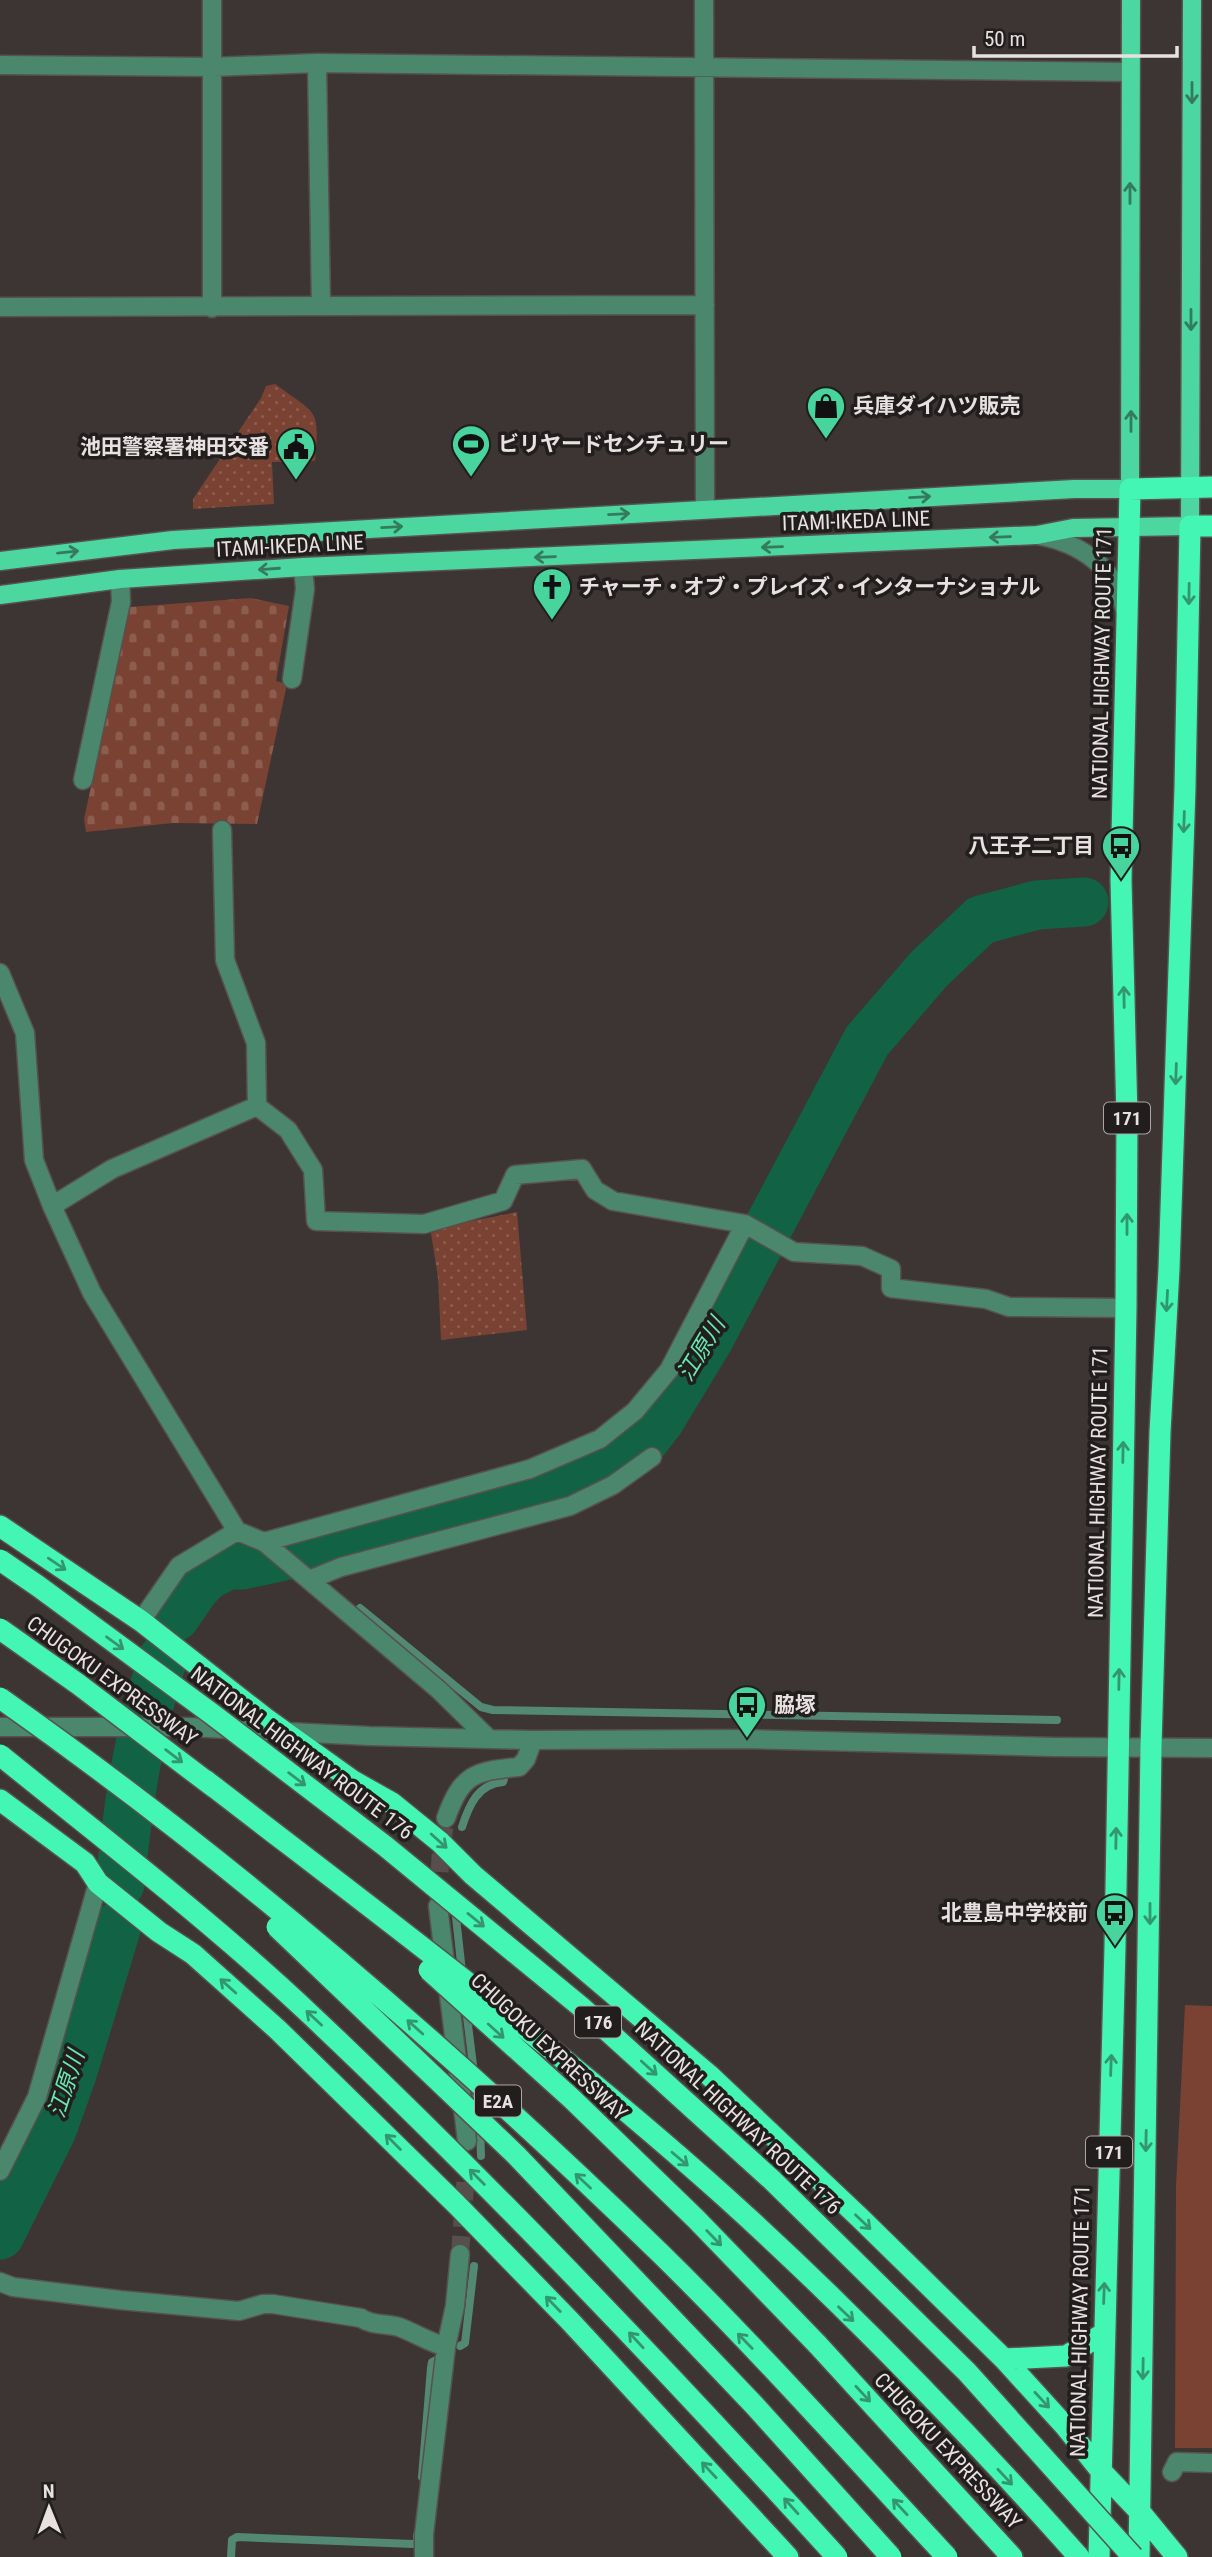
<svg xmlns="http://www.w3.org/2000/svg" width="1212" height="2557" viewBox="0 0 1212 2557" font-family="'Roboto Condensed','Noto Sans JP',sans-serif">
  <defs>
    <pattern id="cemetery-stones" width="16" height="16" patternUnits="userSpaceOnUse" patternTransform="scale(1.75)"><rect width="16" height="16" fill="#794232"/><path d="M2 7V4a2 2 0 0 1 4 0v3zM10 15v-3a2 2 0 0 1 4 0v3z" fill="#8c5d4f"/></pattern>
    <pattern id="park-dots" width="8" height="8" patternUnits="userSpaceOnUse" patternTransform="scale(1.75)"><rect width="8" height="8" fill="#794232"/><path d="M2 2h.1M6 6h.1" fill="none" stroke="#8c5d4f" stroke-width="1.8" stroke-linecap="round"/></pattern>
  </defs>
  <rect width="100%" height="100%" fill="#3c3533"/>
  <path fill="url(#cemetery-stones)" d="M251,598L289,606L276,681L287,684L257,824L173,823L86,832L84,819L130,607Z"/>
  <path fill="url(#park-dots)" d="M275,384C317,415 320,407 315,461L272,462L274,504L193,509V499L261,398L266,386Z
    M517,1212L527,1330L441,1340L438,1278L431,1233L456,1224Z"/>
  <path fill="#794232" d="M1185,2005L1212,2006V2448H1175L1176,2186Z"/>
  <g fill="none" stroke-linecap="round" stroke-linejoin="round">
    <path stroke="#528874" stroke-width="8" d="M317,1549L321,1564
      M360,1608L481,1707L493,1710L1057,1720
      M462,1827C469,1805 478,1784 503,1782L504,1779
      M455,1908L462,1972
      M466,2009L474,2073
      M475,2085L479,2114
      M480,2127L481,2156
      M460,2346L465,2343L474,2266
      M422,2477L431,2368L432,2362L436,2360
      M231,2557L232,2540L237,2537L413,2544L417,2543V2535"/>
    <path stroke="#126245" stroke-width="49" d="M175,1617L195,1588L208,1575L228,1565H242L317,1549L576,1482L628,1453L643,1442L660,1420L709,1339L867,1041L929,969L981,920L1037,905L1084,902
      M120,1884C128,1805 138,1733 163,1658
      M0,2235L52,2130L73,2071L117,1926"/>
    <path stroke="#564f4d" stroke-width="18" stroke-dasharray="18 9" stroke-linecap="butt" d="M438,1899L441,1849L446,1818
      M460,2254L467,2160"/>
    <g stroke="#57514f" stroke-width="21">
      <path id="minor" d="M704,0L705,509
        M317,63L321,306
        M0,65L212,67L317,63L1130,72
        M0,307L705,305
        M212,308V0
        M1037,535C1080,543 1114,566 1125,610
        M292,679L305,589L303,567
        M83,780L121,602L120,579
        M0,973L25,1033L34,1160L52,1206L92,1293L237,1531L264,1542L439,1690L489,1739
        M257,1106L288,1130L313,1170L316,1221L424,1224L503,1201L515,1175L582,1169L595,1190L613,1201L745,1224L794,1252L862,1256L891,1269V1288L986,1299L1009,1307L1126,1308
        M52,1206L112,1169L257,1106L256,1043L225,960L222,830
        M264,1542L530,1469L600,1439L635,1411L669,1370L745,1224
        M309,1580L341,1567L570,1506L613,1485L652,1457
        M141,1621L179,1566L237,1531
        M0,1727H187L369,1736L533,1740L747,1739L1054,1747L1212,1748
        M446,1818C462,1774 474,1771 519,1767L526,1759L533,1740
        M438,1906L467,2141
        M0,2171L37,2097L98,1883
        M0,2282L13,2287L120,2300L239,2311L263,2304H273L361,2318C372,2326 386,2323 399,2327C415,2333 429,2342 446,2347
        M1172,2472L1177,2462L1212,2463
        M424,2557V2534L446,2347L455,2306L460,2254"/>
    </g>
    <g stroke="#57514f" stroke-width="21">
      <path id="major" d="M0,561L173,540L1074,489H1130L1131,0
        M0,595L120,579L303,567L1037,535L1073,528L1190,526L1192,0"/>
    </g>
    <g stroke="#57514f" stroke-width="24">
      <path id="highway" d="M0,1526L141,1621L265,1718L353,1781L392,1803L440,1842L473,1875L709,2075L859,2217L1004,2359L1065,2426L1101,2471L1140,2512L1177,2557
        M0,1800L85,1863L98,1883L159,1932L193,1954L277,2029L456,2204L570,2321L788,2557
        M817,2344L1012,2557
        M1004,2359L1066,2356L1103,2334
        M1099,2557L1115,1947L1126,1308L1127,1117L1121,880L1130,489L1212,487
        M1139,2557L1151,1747L1160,1432L1169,1269L1185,788L1190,526H1212"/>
    </g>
    <use href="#minor" stroke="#4b876c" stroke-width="18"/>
    <use href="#major" stroke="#4bd79f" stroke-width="18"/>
    <use href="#highway" stroke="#44f6b3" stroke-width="21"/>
    <g stroke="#57514f" stroke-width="24" stroke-linecap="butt">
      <path id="highway-bridge" d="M0,1560L38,1586L212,1714L385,1846L580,2006L772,2180L967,2372L1133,2557
        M0,1629L78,1684L215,1788
        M0,1698C235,1863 454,2053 660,2253C759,2350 852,2455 947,2557
        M0,1755C105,1840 215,1924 313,2017C495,2189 668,2371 837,2557
        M205,1780C380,1915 559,2048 724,2196C849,2309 967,2431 1079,2557
        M277,1927L516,2155L755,2406L891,2557
        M429,1970L571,2098L696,2219L817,2344"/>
    </g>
    <use href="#highway-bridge" stroke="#44f6b3" stroke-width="21"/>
  </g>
  <defs><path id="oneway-shaft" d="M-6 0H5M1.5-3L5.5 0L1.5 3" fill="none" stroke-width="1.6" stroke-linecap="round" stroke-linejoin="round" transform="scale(1.75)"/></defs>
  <g stroke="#367a5e">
    <use href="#oneway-shaft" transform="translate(1192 93) rotate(90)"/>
    <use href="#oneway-shaft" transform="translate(1130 193) rotate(-90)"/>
    <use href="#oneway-shaft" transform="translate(1191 320) rotate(90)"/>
    <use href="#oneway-shaft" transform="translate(1131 421) rotate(-90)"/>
    <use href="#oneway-shaft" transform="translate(920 497) rotate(-3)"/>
    <use href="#oneway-shaft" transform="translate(619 514) rotate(-3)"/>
    <use href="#oneway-shaft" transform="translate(392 527) rotate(-3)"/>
    <use href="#oneway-shaft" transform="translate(1000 537) rotate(178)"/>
    <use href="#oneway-shaft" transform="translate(772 547) rotate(178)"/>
    <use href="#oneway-shaft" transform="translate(68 552) rotate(-6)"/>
    <use href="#oneway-shaft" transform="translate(545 557) rotate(178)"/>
    <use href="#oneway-shaft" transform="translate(269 569) rotate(176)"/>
  </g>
  <g stroke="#349570">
    <use href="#oneway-shaft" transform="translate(1189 594) rotate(91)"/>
    <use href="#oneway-shaft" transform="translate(1184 822) rotate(92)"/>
    <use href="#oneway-shaft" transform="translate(1124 997) rotate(-91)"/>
    <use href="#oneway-shaft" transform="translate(1176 1074) rotate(92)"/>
    <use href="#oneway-shaft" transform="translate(1127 1224) rotate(-90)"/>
    <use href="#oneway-shaft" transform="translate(1167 1301) rotate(93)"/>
    <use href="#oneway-shaft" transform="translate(1123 1452) rotate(-89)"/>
    <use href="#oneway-shaft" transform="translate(57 1564) rotate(34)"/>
    <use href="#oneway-shaft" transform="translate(115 1643) rotate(36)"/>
    <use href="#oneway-shaft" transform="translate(1119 1679) rotate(-89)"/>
    <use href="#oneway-shaft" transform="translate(174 1756) rotate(37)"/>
    <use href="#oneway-shaft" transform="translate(297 1779) rotate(37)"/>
    <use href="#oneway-shaft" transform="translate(1116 1838) rotate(-89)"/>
    <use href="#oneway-shaft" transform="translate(439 1841) rotate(42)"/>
    <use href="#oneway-shaft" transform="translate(1150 1914) rotate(90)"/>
    <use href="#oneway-shaft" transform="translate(476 1920) rotate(39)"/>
    <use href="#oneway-shaft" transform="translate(228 1986) rotate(-138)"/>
    <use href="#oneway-shaft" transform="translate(314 2018) rotate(-137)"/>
    <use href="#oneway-shaft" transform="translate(415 2027) rotate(-138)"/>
    <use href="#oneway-shaft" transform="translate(496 2031) rotate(42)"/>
    <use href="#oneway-shaft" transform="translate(1111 2065) rotate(-88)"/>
    <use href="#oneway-shaft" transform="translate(649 2068) rotate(42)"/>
    <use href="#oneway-shaft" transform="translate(1146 2141) rotate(91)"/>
    <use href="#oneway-shaft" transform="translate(393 2142) rotate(-135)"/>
    <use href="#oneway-shaft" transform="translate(680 2159) rotate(40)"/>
    <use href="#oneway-shaft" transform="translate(477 2177) rotate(-135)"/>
    <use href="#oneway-shaft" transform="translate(583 2181) rotate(-137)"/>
    <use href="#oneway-shaft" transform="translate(863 2222) rotate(44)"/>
    <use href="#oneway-shaft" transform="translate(714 2238) rotate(46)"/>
    <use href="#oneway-shaft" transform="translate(1104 2293) rotate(-88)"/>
    <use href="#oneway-shaft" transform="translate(553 2304) rotate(-134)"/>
    <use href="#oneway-shaft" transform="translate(846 2314) rotate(44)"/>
    <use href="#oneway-shaft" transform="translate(636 2340) rotate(-133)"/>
    <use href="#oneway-shaft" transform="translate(745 2341) rotate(-134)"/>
    <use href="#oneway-shaft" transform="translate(1143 2369) rotate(91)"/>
    <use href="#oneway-shaft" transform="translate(863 2394) rotate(47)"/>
    <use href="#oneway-shaft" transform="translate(1042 2400) rotate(47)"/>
    <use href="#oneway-shaft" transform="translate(709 2470) rotate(-133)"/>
    <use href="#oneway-shaft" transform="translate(1005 2477) rotate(47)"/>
    <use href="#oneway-shaft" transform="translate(791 2506) rotate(-132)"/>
    <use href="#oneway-shaft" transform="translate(900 2507) rotate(-133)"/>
  </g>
  <defs>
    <g id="shop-pin" transform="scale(2.0125)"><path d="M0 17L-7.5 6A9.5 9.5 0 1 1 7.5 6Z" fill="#48d49d" stroke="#211e1d"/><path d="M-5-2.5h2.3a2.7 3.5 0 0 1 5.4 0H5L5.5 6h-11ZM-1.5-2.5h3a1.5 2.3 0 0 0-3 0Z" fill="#111"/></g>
    <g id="stadium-pin" transform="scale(2.0125)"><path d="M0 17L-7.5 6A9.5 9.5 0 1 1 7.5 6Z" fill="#48d49d" stroke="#211e1d"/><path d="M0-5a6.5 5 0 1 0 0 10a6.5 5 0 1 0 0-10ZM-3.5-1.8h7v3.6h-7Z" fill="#111"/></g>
    <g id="civic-pin" transform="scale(2.0125)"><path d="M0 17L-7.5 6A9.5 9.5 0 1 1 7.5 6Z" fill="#48d49d" stroke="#211e1d"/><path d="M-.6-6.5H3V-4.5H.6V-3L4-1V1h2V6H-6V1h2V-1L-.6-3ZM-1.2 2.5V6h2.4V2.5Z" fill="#111"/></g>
    <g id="church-pin" transform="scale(2.0125)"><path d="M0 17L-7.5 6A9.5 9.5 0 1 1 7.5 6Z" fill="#48d49d" stroke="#211e1d"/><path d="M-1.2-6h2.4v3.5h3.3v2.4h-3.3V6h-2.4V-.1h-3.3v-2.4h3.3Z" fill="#111"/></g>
    <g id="bus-pin" transform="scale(2.0125)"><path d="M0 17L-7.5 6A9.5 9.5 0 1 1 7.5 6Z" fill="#48d49d" stroke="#211e1d"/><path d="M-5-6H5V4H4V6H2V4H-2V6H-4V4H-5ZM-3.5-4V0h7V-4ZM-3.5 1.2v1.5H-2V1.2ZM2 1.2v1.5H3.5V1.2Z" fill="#111"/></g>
  </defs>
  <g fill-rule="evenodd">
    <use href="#shop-pin" x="826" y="406"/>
    <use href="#stadium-pin" x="471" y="444"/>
    <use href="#civic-pin" x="296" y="447"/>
    <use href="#church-pin" x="552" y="587"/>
    <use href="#bus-pin" x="1121" y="846"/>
    <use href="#bus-pin" x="747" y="1705"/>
    <use href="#bus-pin" x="1115" y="1913"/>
  </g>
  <g text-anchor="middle" stroke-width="7" stroke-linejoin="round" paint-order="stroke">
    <g fill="#211e1d" stroke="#aca7a6" stroke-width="2">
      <rect x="1104" y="1102.5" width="46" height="31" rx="5"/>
      <rect x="575" y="2006.5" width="46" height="31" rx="5"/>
      <rect x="475" y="2085.5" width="46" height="31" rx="5"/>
      <rect x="1086" y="2136.5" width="46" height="31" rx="5"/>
    </g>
    <g font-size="19" font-weight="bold" fill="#e7e2e1">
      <text x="1127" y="1125">171</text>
      <text x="598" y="2029">176</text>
      <text x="498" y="2108">E2A</text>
      <text x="1109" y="2159">171</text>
    </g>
    <g font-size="21" font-weight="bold" fill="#e7e2e1" stroke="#211e1d" text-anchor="start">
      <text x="853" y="413">兵庫ダイハツ販売</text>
      <text x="498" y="451">ビリヤードセンチュリー</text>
      <text x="269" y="454" text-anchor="end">池田警察署神田交番</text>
      <text x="579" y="594">チャーチ・オブ・プレイズ・インターナショナル</text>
      <text x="1094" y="853" text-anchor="end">八王子二丁目</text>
      <text x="774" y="1712">脇塚</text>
      <text x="1088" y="1920" text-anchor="end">北豊島中学校前</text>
    </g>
    <g font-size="21" fill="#e7e2e1" stroke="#211e1d">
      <text transform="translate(856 521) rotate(-2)" y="7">ITAMI-IKEDA LINE</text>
      <text transform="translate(290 546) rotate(-3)" y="7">ITAMI-IKEDA LINE</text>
      <text transform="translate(1102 663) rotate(-89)" y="7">NATIONAL HIGHWAY ROUTE 171</text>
      <text transform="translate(1098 1482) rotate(-89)" y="7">NATIONAL HIGHWAY ROUTE 171</text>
      <text transform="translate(112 1681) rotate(36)" y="7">CHUGOKU EXPRESSWAY</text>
      <text transform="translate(302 1753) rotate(37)" y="7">NATIONAL HIGHWAY ROUTE 176</text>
      <text transform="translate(549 2047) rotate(43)" y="7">CHUGOKU EXPRESSWAY</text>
      <text transform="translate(738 2118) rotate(43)" y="7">NATIONAL HIGHWAY ROUTE 176</text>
      <text transform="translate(1080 2321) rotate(-89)" y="7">NATIONAL HIGHWAY ROUTE 171</text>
      <text transform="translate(948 2451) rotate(47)" y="7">CHUGOKU EXPRESSWAY</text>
    </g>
    <g font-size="23" font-style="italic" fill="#67e9b3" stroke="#211e1d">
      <text transform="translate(701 1349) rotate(-59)" y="8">江原川</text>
      <text transform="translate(66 2084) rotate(-72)" y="8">江原川</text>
    </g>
  </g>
  <g transform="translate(49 2508) rotate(359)" stroke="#211e1d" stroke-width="5" paint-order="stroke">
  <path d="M0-5L12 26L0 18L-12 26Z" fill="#e7e2e1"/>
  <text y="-10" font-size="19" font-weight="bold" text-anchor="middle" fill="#e7e2e1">N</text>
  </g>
  <path d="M974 46v10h203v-10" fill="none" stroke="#e7e2e1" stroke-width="3.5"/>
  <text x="984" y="46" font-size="21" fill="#e7e2e1" stroke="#211e1d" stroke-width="5" paint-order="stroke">50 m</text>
</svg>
